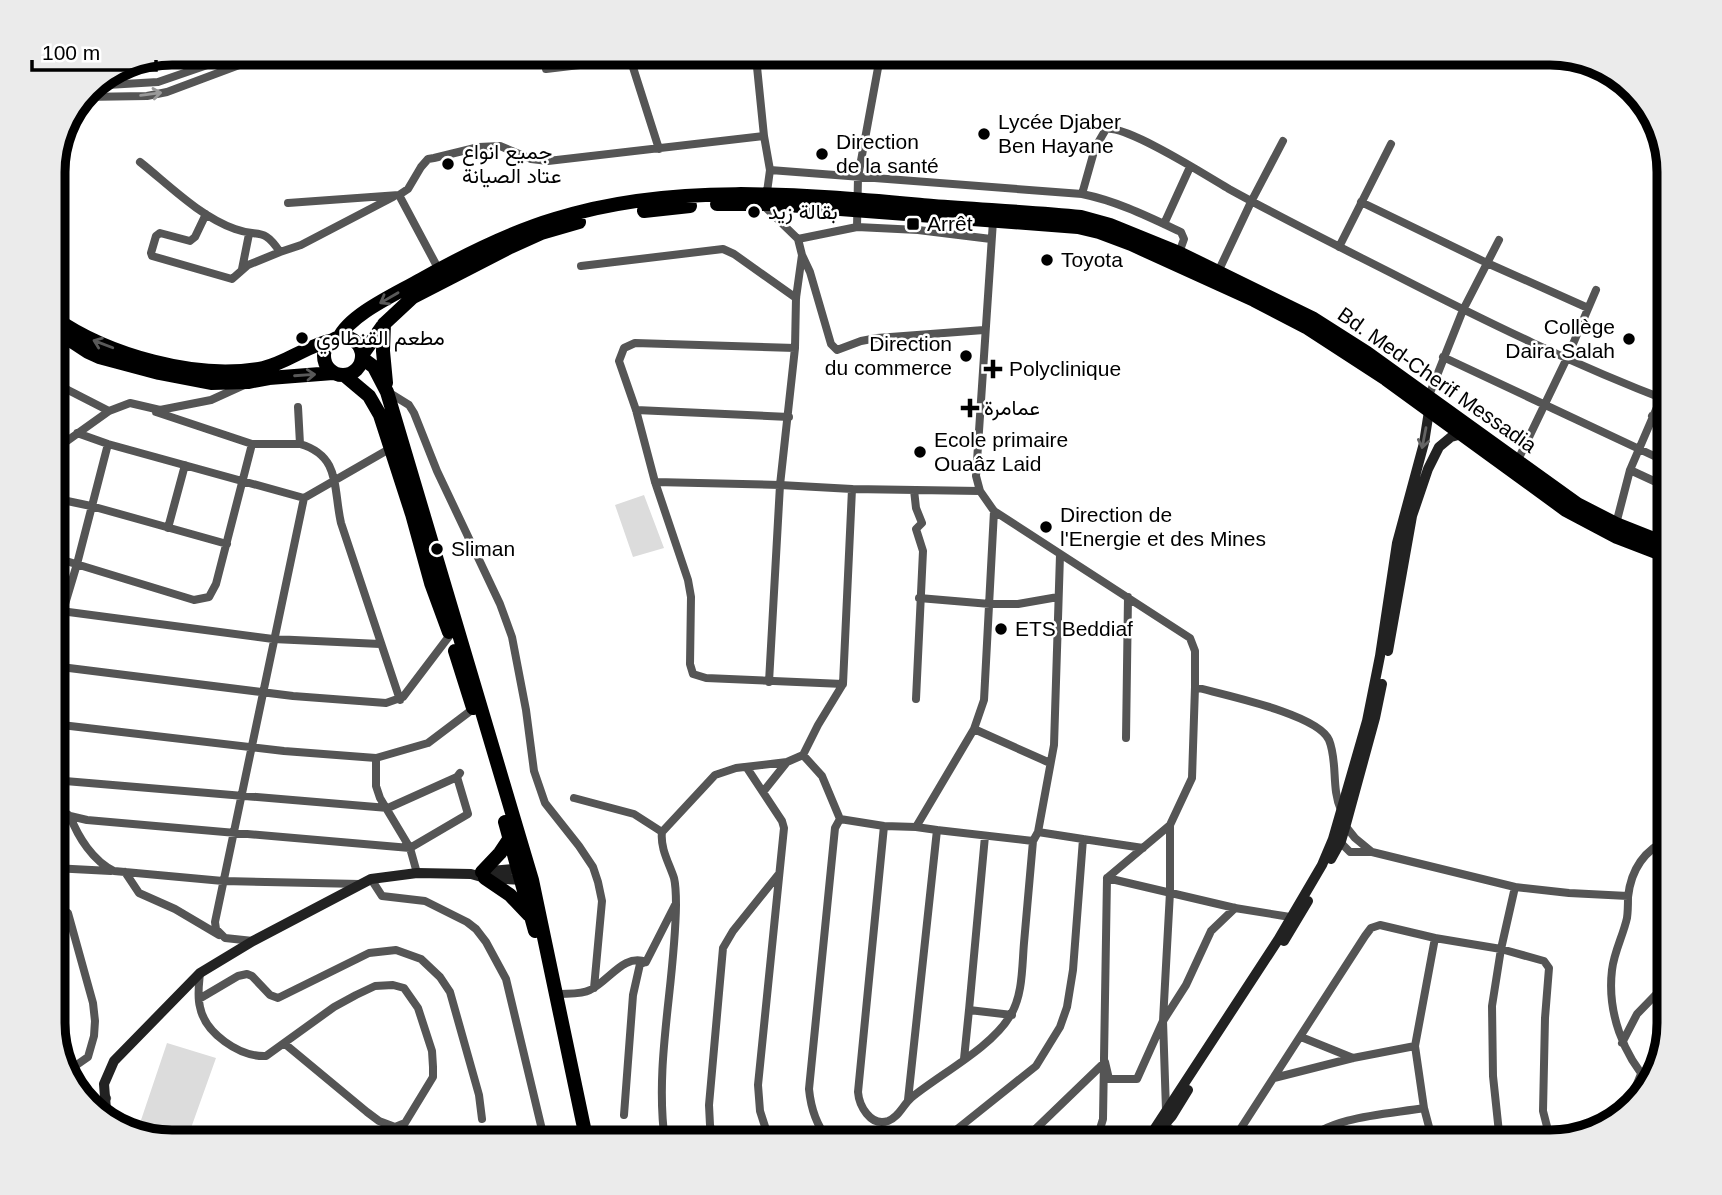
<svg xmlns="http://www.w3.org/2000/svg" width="1722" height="1195" viewBox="0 0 1722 1195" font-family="Arial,Vazirmatn,sans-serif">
  <rect width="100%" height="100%" fill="#fff"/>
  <path fill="#dcdcdc" d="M644,495L664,548L633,557L615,505Z
    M167,1043L216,1058L186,1142H171L137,1132Z"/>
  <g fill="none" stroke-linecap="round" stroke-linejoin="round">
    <path stroke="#555" stroke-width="8" d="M756,57L764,136
      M880,57L858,177L857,227L918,230L991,239
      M630,58L659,149
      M546,69L630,59
      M90,86L158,82L219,61
      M83,97L147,96L167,92L250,61
      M140,162C169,185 199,216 235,229C259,238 263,226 280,252L301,245L393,197
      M770,170L1082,194C1117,201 1149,217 1181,232L1184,239L1179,253
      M1082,194L1095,148L1106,129C1127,125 1207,176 1229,189C1285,220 1342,248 1399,277C1487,322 1577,366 1669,401
      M399,195L439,270
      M1361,202L1487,263L1588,308
      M288,203L399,195L408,189L421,167L428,159L434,158L479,147L500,146L531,159L548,161L764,136L770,170L767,192
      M763,205L798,239L802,255L796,298L795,348L780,485L769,682
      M206,214L195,237L190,241L160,233L156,236L151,253L152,256L232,279L248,265L280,252
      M993,221L976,476L980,491L994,511L1190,638L1195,651V687C1224,695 1318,714 1329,740C1338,762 1331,788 1341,810
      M1164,224L1190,167
      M798,239L857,227
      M1339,247L1391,144
      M802,255L810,272L831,344L837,350L861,341L877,338L984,330
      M581,266L723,249L734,254L796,298
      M242,269L249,234
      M1218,272L1251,202L1283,141
      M53,342L61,353L53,369
      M795,348L635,343L624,348L619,361L636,410L655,482L688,580L691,597L690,664L693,674L706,678L843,684
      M1443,357L1669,463
      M53,388L68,390L109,411
      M388,392L409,405L414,413L437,471L500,604L512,637L526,710L534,771L545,803L579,846L593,867L598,882L602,901L594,988
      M1428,398L1463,310L1499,240
      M298,407L300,444C341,456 333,488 341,523L400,700
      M53,408L68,390
      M636,410L789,417
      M156,412L252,444H300
      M1652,416L1669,424
      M77,433L108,444L304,498
      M53,451L109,411L130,403L160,410L211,400L244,385
      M1517,462L1567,358L1596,290
      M1630,470L1669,488
      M655,482L780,485L852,489L843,684L818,725L803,755L787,762L736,768L715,775L662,832C660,848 669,863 674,878C676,886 676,897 676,905C675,985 654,1063 665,1142
      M852,489L980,491
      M914,490L916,508L922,523L916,529L923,551L916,699
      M53,498L91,506L227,544
      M1616,524L1630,470L1661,398
      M168,528L185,465
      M53,557L194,600L209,597L216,584L252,444
      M919,598L990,604H1018L1058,597
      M61,611L273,639L380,644
      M53,644L77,564L108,444
      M53,666L293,696L386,703L403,697L450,635
      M53,724L284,751L376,758L428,743L473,709
      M974,729L1050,763
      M1126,738L1128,597
      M803,755L822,776L840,819L884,826L916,827L974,729L984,700L994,511
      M376,758V786L380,798L410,848L417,873
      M747,768L782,821L784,828L758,1085L760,1111L770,1142
      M53,780L388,808L457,777L460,773
      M763,792L787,762
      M574,798L634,814L662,832
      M53,804L70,816L87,820L410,848L468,814L457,777
      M70,816C78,837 93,861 114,871L223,881L360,884
      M1343,823L1355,838L1372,852
      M884,826L858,1092C859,1105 870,1127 888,1121C899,1117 903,1105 911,1098C940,1074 991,1048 1010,1016C1023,996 1022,966 1024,943C1027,909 1030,875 1033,841L937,830
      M1038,832L1083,839
      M985,836L969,1010L1012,1015
      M1338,840L1350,852H1372L1515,887L1501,949L1492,1006L1493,1076L1500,1142
      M1033,841L1038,832L1054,745L1060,555
      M53,868L111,871
      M125,872L139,893L175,909L219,935
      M1107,878L1235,908L1290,917
      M371,879L382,896L425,901L467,922L476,929L486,942L506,979L544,1138
      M1515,887L1569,893L1628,896
      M53,903L68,913L93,1003L95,1021L94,1036L88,1057L65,1073
      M1435,938L1501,949L1544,961L1549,968L1545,1018L1543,1111L1551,1142
      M253,941L225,938L216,929L215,922L304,498L391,448
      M200,973C199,984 197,996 200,1007C205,1033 239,1057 266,1056L334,1007L356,995L375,986L393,985L404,988L418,1008L432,1051L433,1067V1077L405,1123L395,1127L379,1121L367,1112L285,1044
      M557,994C567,993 581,995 590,990C609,981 624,953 646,962
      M199,999L238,976L247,974L252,976L270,995L278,998L369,953L396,950L421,959L440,977L450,992L479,1095L482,1119
      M1301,1037L1353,1058
      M1622,1043L1637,1014L1669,981
      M964,1059L969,1010
      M1274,1078L1353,1058L1415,1046
      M1651,1085C1623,1055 1607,1012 1612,970C1614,952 1623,936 1627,918C1628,911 1628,904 1628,897C1631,869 1644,850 1669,839
      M908,1100L937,830L916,827
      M90,1106L107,1098
      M1166,1110L1163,1021L1170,892V825L1192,778L1195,687
      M1626,1111L1641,1074
      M624,1115L633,995L640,964L646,962L675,905
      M1164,1124L1187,1142
      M230,1133L231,1142
      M714,1142L710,1125L709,1105L723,948L733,931L778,875
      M829,1142C817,1125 811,1110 809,1089L835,828L840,819
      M941,1142L1036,1066L1060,1027L1067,1007L1073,970L1083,839L1143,848
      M1022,1142L1105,1062L1109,1079H1137L1163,1021L1186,985L1211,931L1235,908
      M1096,1142L1103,1119L1107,878L1170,825
      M1232,1142L1365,936L1371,928L1380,925L1435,938L1415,1046L1424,1108L1433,1142
      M1306,1142C1330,1116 1390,1114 1424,1108"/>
    <path stroke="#222" stroke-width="10" d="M1388,651L1412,516L1428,469L1439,447L1451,437L1462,434
      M1331,859L1341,841L1346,824L1375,718L1382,684
      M480,872L524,868
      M1284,941L1308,901
      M107,1123L104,1084L114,1061L200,973L253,941L371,879L417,873L471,874L485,878L526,880
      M1159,1131L1172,1116L1188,1090
      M1146,1142L1278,940L1322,865L1333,839L1367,721L1380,656L1397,543L1424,443L1429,411"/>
    <path stroke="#000" stroke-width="14" d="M717,204H774L1078,227L1099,232L1131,244L1254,300L1306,327L1386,379L1566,510L1617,537L1669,557
      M644,211L690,206
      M53,317C107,355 197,381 263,368C287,363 307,345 333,340
      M384,324L383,351L386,383
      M53,329L88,352L99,357L159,373L211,383L248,382L269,378L333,373
      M324 356a19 19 0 1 1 38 0a19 19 0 1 1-38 0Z
      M339,338C350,314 398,293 420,280C463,256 508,233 555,219C675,181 810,195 933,206C983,210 1032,212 1081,217L1110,225L1179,253L1312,318L1367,353L1577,504L1616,524L1669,545
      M362,355L384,324L413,297L510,247L541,233L579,222
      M362,358L374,367L387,392L532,880L587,1142
      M344,375L369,396L380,415L412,514L431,583L449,632
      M455,651L473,708
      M505,822L535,931
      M482,872L500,853L510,838
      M485,878L510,895L529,915"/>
  </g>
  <defs><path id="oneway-shaft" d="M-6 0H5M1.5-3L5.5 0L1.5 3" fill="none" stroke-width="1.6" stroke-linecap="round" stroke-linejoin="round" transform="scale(1.75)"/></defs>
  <use stroke="#999" href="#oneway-shaft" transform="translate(151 94) rotate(-7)"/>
  <g stroke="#595959">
    <use href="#oneway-shaft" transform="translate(389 298) rotate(150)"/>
    <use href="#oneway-shaft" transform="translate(103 344) rotate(-159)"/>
    <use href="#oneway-shaft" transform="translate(305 375) rotate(-4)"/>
  </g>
  <use stroke="#646464" href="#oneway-shaft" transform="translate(1424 438) rotate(101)"/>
  <g fill="#000" stroke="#fff" stroke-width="2.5">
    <circle cx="984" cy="134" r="7"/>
    <circle cx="822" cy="154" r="7"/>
    <circle cx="448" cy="164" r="7"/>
    <circle cx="754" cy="212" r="7"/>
    <rect x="906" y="217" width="14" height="14" rx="3.5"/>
    <circle cx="1047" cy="260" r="7"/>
    <circle cx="302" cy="338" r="7"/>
    <circle cx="1629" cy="339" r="7"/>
    <circle cx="966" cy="356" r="7"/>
    <path d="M989.5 358.5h7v7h7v7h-7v7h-7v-7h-7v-7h7z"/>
    <path d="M966.5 397.5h7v7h7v7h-7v7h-7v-7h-7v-7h7z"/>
    <circle cx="920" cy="452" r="7"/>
    <circle cx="1046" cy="527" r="7"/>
    <circle cx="437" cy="549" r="7"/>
    <circle cx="1001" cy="629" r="7"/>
  </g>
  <g text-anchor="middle" stroke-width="5" stroke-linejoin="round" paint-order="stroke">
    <g font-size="21" fill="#000" stroke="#fff" text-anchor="start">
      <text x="998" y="129">Lycée Djaber<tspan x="998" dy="24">Ben Hayane</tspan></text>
      <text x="836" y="149">Direction<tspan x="836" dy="24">de la santé</tspan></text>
      <text x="462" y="159">جميع انواع<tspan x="462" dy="24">عتاد الصيانة</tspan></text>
      <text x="768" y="219">بقالة زيد</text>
      <text x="927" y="231">Arrêt</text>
      <text x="1061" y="267">Toyota</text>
      <text x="1615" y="334" text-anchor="end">Collège<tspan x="1615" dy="24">Daira Salah</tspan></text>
      <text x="316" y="345">مطعم القنطاوي</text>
      <text x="952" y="351" text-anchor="end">Direction<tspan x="952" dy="24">du commerce</tspan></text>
      <text x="1009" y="376">Polyclinique</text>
      <text x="984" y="415">عمامرة</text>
      <text x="934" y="447">Ecole primaire<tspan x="934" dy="24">Ouaâz Laid</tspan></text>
      <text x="1060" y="522">Direction de<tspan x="1060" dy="24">l'Energie et des Mines</tspan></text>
      <text x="451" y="556">Sliman</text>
      <text x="1015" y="636">ETS Beddiaf</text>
    </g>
    <g font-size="21" fill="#000" stroke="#fff">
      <text transform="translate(1437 380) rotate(35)" y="7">Bd. Med-Cherif Messadia</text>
    </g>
  </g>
  <path d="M0 0H1722V1195H0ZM172 65H1550A107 107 0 0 1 1657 172V1023A107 107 0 0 1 1550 1130H172A107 107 0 0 1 65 1023V172A107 107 0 0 1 172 65Z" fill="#ebebeb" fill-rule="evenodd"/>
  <path fill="none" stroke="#000" stroke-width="9" d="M172 65H1550A107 107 0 0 1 1657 172V1023A107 107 0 0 1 1550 1130H172A107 107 0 0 1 65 1023V172A107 107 0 0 1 172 65Z"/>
  <path d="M32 60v10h124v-10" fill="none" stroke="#000000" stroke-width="3.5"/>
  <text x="42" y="60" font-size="21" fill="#000000" stroke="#ffffff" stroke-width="5" paint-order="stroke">100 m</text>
</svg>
